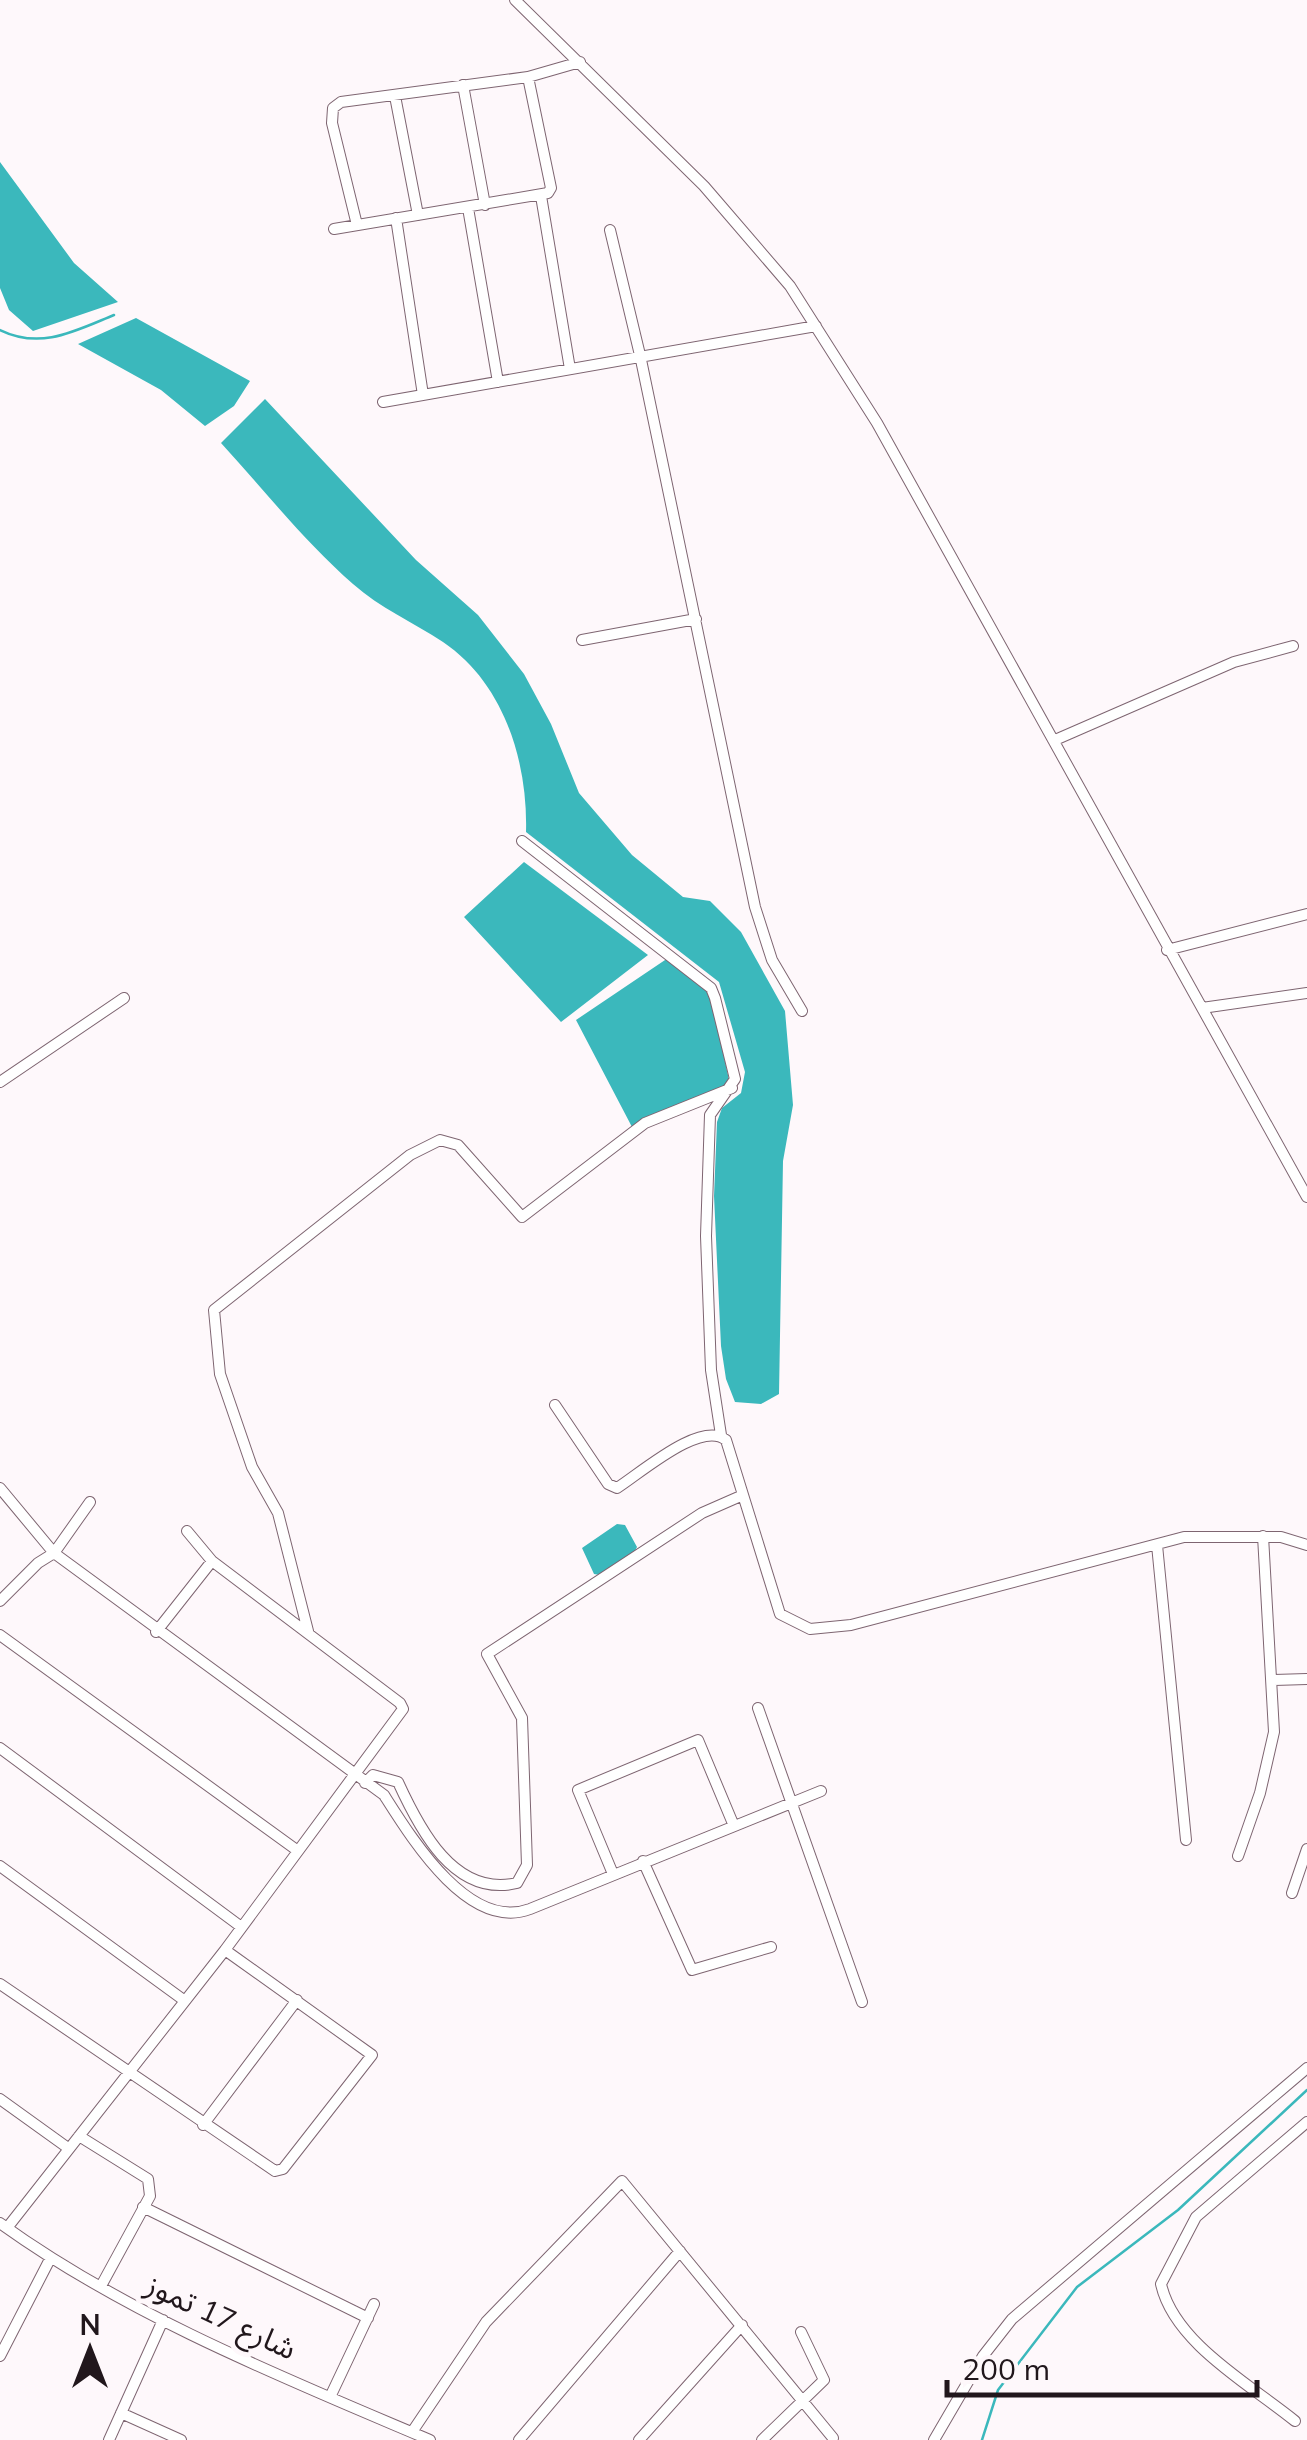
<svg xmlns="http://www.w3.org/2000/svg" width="1307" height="2440" viewBox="0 0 1307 2440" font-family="Mulish,'Noto Sans Arabic',sans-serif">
  <rect width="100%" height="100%" fill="#fef8fb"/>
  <path fill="#3bb8bc" d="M0,162L74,263L118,302L33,331L9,310L0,288Z
    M136,318L250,381L234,406L205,426L161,390L78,344Z
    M265,399L416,560L478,615L524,674L551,724L579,793L632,855L683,897L710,901L741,932L785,1011L793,1105L783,1161L779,1394L761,1404L735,1402L726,1379L721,1346L714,1196L717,1122L722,1108L741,1093L745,1072L719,982L526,832C528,762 504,683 443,642C413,622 380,608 353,584C305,542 264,490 221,443Z
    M524,862L648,955L561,1022L464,917Z
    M668,958L709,989L730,1084L643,1118L632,1127L576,1020Z
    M617,1524L625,1525L637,1547L634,1553L600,1575L594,1574L582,1548Z"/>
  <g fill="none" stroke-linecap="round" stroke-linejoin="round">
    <path stroke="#3bb8bc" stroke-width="2.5" d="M0,330C41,350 75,331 114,315
      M982,2440L998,2390L1077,2287L1178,2210L1307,2090"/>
    <g stroke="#7e6571" stroke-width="12">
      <path id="minor" d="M515,0L704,186L790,286L877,423L1307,1197
        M463,85L485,205
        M395,96L418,215
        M541,196L570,369
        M468,208L498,382
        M396,218L423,395
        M357,225L332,123L333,108L341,102L528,77
        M334,229L548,193L551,188L528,77L580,62
        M610,230L640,355L755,907L772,960L802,1011
        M383,402L816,326
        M582,640L696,619
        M1055,740L1234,662L1293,646
        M522,841L711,988L715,998L735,1079L710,1115L706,1236L711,1370L721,1435
        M1167,950L1307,914
        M1202,1008L1307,993
        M0,1082L124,998
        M555,1405L608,1484L617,1488C642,1472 701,1420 726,1440L780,1614L810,1629L851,1625L1184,1537H1281L1307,1545
        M0,1488L54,1553L384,1795C412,1839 469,1932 530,1909L821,1791
        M1157,1545L1186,1840
        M0,1601L38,1563L54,1553L90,1502
        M308,1631L278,1513L252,1467L220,1374L214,1310L410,1155L440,1140L458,1145L522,1217L645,1123L732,1088
        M156,1632L212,1561
        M0,1635L298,1851
        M1274,1680L1307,1679
        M758,1708L862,2002
        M0,1748L240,1926
        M365,1783L373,1775L398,1782C419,1828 454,1898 517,1883L527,1865L522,1718L487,1654L702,1513L743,1495
        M1238,1856L1260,1793L1274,1732L1263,1536
        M643,1861L692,1970L771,1947
        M0,1866L185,2001
        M613,1874L578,1790L698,1740L734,1826
        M1292,1893L1307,1849
        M0,1984L275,2171L283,2169L372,2055L225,1950
        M0,2099L68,2148
        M203,2125L297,2000
        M79,2136L148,2179L150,2196L101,2286
        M143,2207L368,2318
        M0,2223C129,2316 284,2378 430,2440
        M7,2228L225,1950L403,1709L400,1703L212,1561L187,1531
        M0,2356L50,2259
        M331,2395L374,2304
        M121,2413L181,2440
        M1295,2421C1251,2385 1174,2343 1161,2284L1196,2217L1307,2122
        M412,2432L486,2322L622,2181L833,2438
        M109,2440L163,2320
        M519,2440L680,2251
        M639,2440L742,2325
        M762,2440L824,2380L801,2332
        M934,2440L983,2356L1012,2319L1307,2068"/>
    </g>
    <use href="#minor" stroke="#fff" stroke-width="10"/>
  </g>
  <g text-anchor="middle" stroke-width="10" stroke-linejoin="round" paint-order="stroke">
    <g font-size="30" fill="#21171c" stroke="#fef8fb">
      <text transform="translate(221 2317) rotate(25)" y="10">شارع 17 تموز</text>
    </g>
  </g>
  <g transform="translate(90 2350)" stroke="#fef8fb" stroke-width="8" paint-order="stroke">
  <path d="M0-8L18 38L0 25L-18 38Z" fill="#21171c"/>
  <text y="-15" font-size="28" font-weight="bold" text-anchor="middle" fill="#21171c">N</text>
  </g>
  <path d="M947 2380v15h310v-15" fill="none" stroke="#21171c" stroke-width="5"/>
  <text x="962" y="2380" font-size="30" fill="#21171c" stroke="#fef8fb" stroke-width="8" paint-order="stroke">200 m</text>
</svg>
